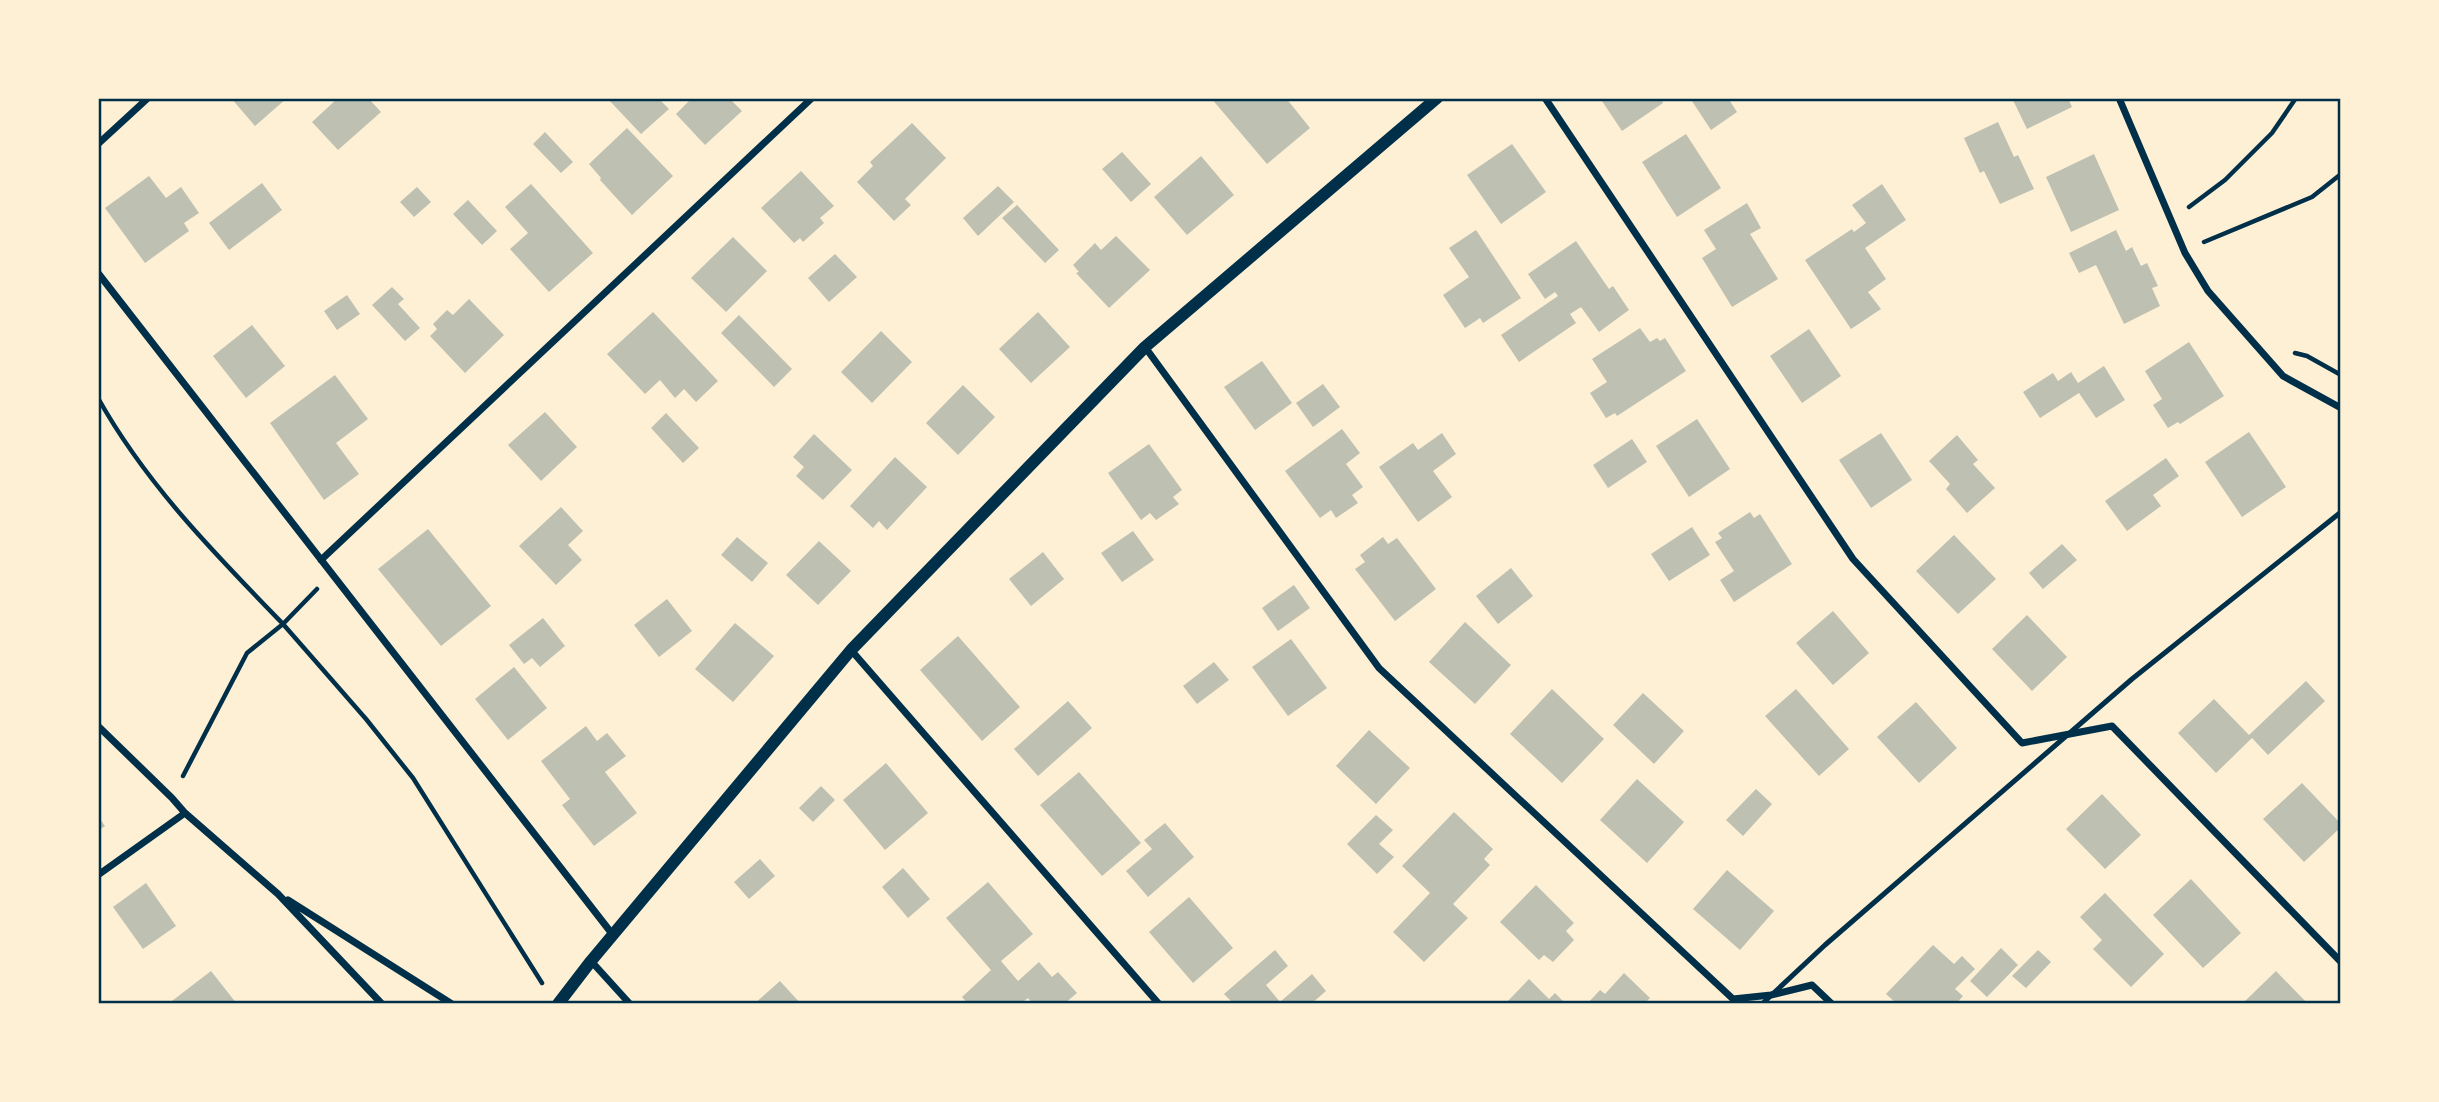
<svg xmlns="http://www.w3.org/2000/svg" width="2439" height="1102" viewBox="0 0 2439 1102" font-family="'Source Sans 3',sans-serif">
  <rect width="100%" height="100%" fill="#fdf0d5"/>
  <path fill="#bec0b2" d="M231,98H287L255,126Z
    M338,98H368L381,112L338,150L312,122Z
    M607,98H658L669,109L641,134Z
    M692,98H729L742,111L705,145L676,114Z
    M1211,98H1286L1310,128L1267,164Z
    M1600,98H1660L1663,103L1622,131Z
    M1690,98H1728L1737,112L1711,130Z
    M2012,98H2068L2072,107L2027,129Z
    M1998,122L2014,157L2018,155L2034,189L2000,204L1984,171L1980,173L1964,138Z
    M912,123L946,158L905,199L911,205L894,221L857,182L873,166L870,162Z
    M627,128L673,176L632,215L600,180L601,178L589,164Z
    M545,132L573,162L561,173L533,144Z
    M1686,134L1721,188L1677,217L1642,162Z
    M1512,144L1546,192L1501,224L1467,175Z
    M1122,152L1151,184L1131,202L1102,169Z
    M2094,154L2119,210L2071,232L2046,177Z
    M1201,156L1234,195L1187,235L1154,197Z
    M801,171L834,206L820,218L824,223L803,242L800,238L794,243L761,208Z
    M149,176L166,198L181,187L199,213L184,223L189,231L145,263L105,208Z
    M262,183L282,210L229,250L209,223Z
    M531,184L593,253L549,292L510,249L528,233L505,207Z
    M1882,184L1906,220L1865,248L1886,279L1868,292L1881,309L1851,329L1805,260L1852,229L1854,232L1866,223L1852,205Z
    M998,186L1014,202L978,236L963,218Z
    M417,187L431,202L414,217L400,202Z
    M468,200L497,231L482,245L453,214Z
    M1747,203L1761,228L1750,234L1778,279L1732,307L1702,258L1716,249L1704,230Z
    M1017,205L1059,250L1045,263L1002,218Z
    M1476,230L1521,298L1483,323L1480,318L1465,328L1443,295L1469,277L1449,248Z
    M2116,230L2126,251L2132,247L2141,266L2147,263L2158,286L2152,288L2160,306L2124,324L2096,265L2079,273L2069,253Z
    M1116,236L1150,270L1109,308L1076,273L1079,272L1073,265L1095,243L1101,250Z
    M733,237L767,271L726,312L691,278Z
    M1576,241L1609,289L1613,286L1629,310L1599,332L1581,307L1570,314L1576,323L1519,362L1501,335L1558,296L1555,292L1545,299L1528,274Z
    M835,254L857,277L829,302L808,278Z
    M392,287L404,299L398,304L420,328L405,341L372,305Z
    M347,295L360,314L337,330L324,311Z
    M469,299L504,335L465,373L430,336L437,329L433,324L447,310L453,315Z
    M653,312L718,381L696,402L684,389L675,398L660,380L645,394L607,354Z
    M1038,312L1070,347L1031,383L999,349Z
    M739,315L792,369L774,387L721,333Z
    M252,325L285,366L246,398L213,356Z
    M1640,328L1650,342L1657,338L1660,341L1665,338L1686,371L1617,416L1615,413L1606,418L1590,393L1607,382L1592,359Z
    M1809,329L1841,376L1802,403L1770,356Z
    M881,331L912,362L872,403L841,372Z
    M2189,342L2224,396L2180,424L2178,422L2168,428L2153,405L2162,399L2145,371Z
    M1262,361L1292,403L1255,430L1224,387Z
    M2104,366L2125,400L2096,418L2079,393L2040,418L2023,392L2053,373L2058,381L2071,372L2078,383Z
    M335,375L368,419L336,443L359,474L324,500L270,423Z
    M1323,384L1340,407L1313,427L1296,403Z
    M963,385L995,417L958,455L926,423Z
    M545,412L577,447L541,481L508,445Z
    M666,413L699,448L683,463L651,428Z
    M1697,419L1730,469L1689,497L1656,446Z
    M1342,429L1360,453L1346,464L1363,487L1352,495L1358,503L1336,518L1331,510L1320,518L1285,471Z
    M2249,432L2286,487L2242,517L2205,462Z
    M1442,433L1456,454L1433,471L1452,497L1418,522L1379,467L1413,443L1418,450Z
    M1881,433L1912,480L1871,508L1839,460Z
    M814,434L852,470L823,500L796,476L804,467L793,457Z
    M1957,435L1978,460L1973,464L1995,488L1967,513L1946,489L1950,484L1929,461Z
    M1632,439L1647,462L1608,488L1593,465Z
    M1149,444L1182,490L1173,497L1179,504L1156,520L1150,513L1141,520L1108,473Z
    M895,457L927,487L887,530L879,521L873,528L850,506Z
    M2166,458L2179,476L2153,495L2161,506L2127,531L2105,501Z
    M561,507L583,531L568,545L582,560L556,585L519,546Z
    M1750,512L1754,518L1760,514L1792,564L1734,602L1720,580L1734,571L1715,542L1722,538L1718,533Z
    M1692,527L1710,555L1669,581L1651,554Z
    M428,529L491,606L441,646L378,569Z
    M1133,531L1154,560L1122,582L1101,553Z
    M1954,535L1996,579L1958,614L1916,571Z
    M737,537L768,563L752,582L721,555Z
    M1383,537L1388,544L1397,538L1436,589L1395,621L1355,569L1365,562L1360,555Z
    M819,541L851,571L818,605L786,575Z
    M2062,544L2077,560L2043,589L2029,573Z
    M1043,552L1064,579L1031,606L1009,579Z
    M1511,568L1533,596L1498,624L1476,596Z
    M1294,585L1310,608L1278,631L1262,608Z
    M667,599L692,631L659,657L634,625Z
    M1833,611L1869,653L1833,685L1796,643Z
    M2027,615L2067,657L2032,691L1992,649Z
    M543,618L565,646L540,667L532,658L524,664L509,645Z
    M1465,622L1511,665L1475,704L1429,662Z
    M735,623L774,656L733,702L695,669Z
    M958,636L1020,707L982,741L920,670Z
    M1291,639L1327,688L1288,716L1252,667Z
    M1214,662L1229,680L1197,704L1183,686Z
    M514,667L547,708L508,740L475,699Z
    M2306,681L2325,701L2268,755L2252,738L2216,773L2178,733L2214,699L2249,735Z
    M1552,689L1604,739L1562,783L1510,734Z
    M1796,689L1849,749L1819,776L1765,716Z
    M1643,693L1684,731L1654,764L1613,725Z
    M1068,701L1092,728L1038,776L1014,749Z
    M1916,702L1957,748L1919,783L1877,737Z
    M586,726L597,741L607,733L626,756L605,772L637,813L594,846L562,805L570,799L541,761Z
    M1369,730L1410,768L1376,804L1336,766Z
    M886,763L928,813L885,850L843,800Z
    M1079,772L1141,843L1102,876L1040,805Z
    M1637,779L1684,822L1647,863L1600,820Z
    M2302,783L2341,824V827L2304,862L2263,819Z
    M821,786L835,800L813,822L799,808Z
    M1756,789L1772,804L1743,836L1726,820Z
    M2102,794L2141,835L2105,869L2066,829Z
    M1454,812L1493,849L1484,859L1490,865L1453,904L1468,918L1424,962L1393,932L1430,893L1402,866Z
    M1376,815L1393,830L1379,844L1394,857L1377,874L1347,844Z
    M98,816L105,826L98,831Z
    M1165,823L1194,857L1148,897L1126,871L1152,849L1144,840Z
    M760,859L775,876L749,899L734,882Z
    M903,868L930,899L908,918L882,887Z
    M1727,870L1774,911L1740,950L1693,909Z
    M2191,879L2241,933L2203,968L2153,915Z
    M988,882L1033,934L1001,961L1018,981L1039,962L1052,977L1058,972L1077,993L1064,1004H1033L1028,998L1020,1004H968L962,997L991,970L946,918Z
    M146,883L176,926L143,949L113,907Z
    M1536,885L1574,923L1566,931L1574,940L1553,962L1544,955L1539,960L1500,922Z
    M2105,893L2164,954L2131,987L2093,949L2102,940L2080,917Z
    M1189,897L1233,948L1193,983L1149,932Z
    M1933,945L1954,964L1962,956L1975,969L1955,989L1963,996L1956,1004H1897L1886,994Z
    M2001,948L2018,965L1987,997L1970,981Z
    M1275,950L1288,966L1266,985L1280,1002L1312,974L1326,991L1311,1004H1234L1224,994Z
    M2038,950L2051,962L2026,988L2012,976Z
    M211,971L237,1004H168Z
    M2276,971L2308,1004H2242Z
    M1624,973L1650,998L1644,1004H1587L1600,990L1605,994Z
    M1529,979L1549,999L1555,993L1566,1004H1505Z
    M780,981L801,1004H754Z"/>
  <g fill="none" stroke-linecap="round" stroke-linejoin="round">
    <path stroke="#003049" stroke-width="4.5" d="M2189,207L2225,180L2272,133L2296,98
      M2204,242L2312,197L2341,174
      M2295,353L2307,356L2341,375
      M98,398C146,484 215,554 283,624L247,653L183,776
      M317,589L283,624L366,719L413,778L542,983"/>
    <path stroke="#003049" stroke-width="5" d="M1762,1004L1825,945L2132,679L2341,512"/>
    <path stroke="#003049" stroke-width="7" d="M1545,98L1853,559L2022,743L2112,726L2341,962
      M2119,98L2185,253L2208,291L2283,376L2341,408
      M98,144L148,98
      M98,273L613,935
      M1145,347L1379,668L1733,999L1771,995L1812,985L1832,1004
      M321,560L812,98
      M851,650L1159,1004
      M98,726L172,798L185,813L278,894L382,1004
      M98,875L185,813
      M288,900L452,1004
      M591,961L630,1004"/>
    <path stroke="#003049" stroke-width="12" d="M558,1004L591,961L851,650L1145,347L1437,98"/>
  </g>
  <rect width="2439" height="1102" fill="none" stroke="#fdf0d5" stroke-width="200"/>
  <rect x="100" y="100" width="2239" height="902" fill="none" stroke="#003049" stroke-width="2.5"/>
</svg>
